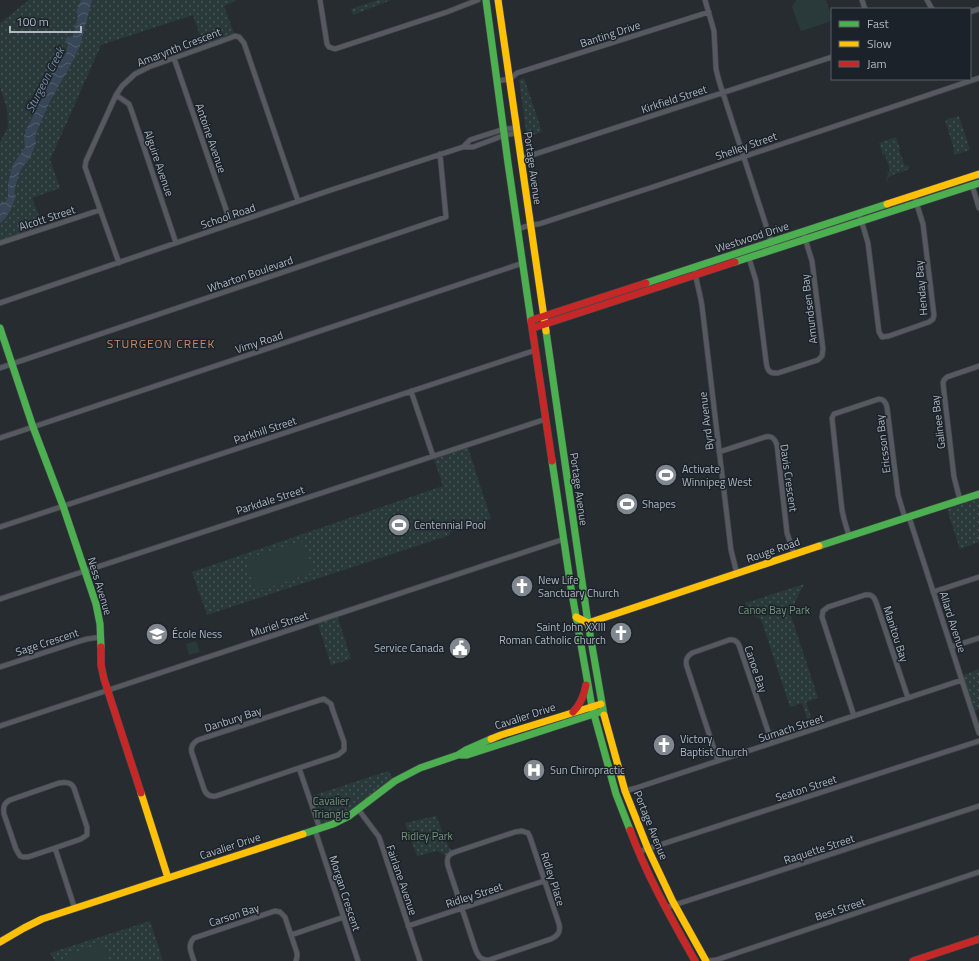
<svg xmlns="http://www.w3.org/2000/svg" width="979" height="961" viewBox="0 0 979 961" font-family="'Titillium Web',sans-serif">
  <defs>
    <pattern id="grass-dots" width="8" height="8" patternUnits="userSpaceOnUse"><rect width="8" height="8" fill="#2a3a3a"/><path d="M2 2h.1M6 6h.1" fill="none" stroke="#465455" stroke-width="1.8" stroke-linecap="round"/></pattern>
    <pattern id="water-waves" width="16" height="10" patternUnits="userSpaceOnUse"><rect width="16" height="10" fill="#384758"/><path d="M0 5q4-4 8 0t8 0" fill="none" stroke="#525f6e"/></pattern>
  </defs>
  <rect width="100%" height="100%" fill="#272c31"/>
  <path fill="url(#grass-dots)" d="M29,0H237L224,6L235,36L204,47L193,15L101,45L50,160L60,188L32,198L44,229L0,243V142L8,127L7,109L0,87V23Z
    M378,0H391L353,15L351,9Z
    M524,78L542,132L527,137L519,80Z
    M959,116L970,150L955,155L953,150L954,149L945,120Z
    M896,137L900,149L899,150L905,166L908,165L909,169L895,174L887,178L888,181L887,182L886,177L888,176L887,172L890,171L885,154L883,155L879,143Z
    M979,174V183L695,275L694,267Z
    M467,445L491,519L450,532V535L207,615L192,572L443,486L433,456Z
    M979,497V542L960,549L947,509Z
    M804,584L792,608L789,610L818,698L806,702L815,729L811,731L802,703L790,707L761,619L749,614L745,603Z
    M337,615L351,659L331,665L317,621Z
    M979,669V709L975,711L963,675Z
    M388,771L395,781L349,816L320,829L309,797Z
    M436,816L449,848L455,852L447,858L443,854L437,851L417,856L405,823Z
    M150,921L163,961H55L50,953Z"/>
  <path fill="#2a3a3a" d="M796,0H826L832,18L829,22L801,31L792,7Z
    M303,541L314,572L256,592L246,560Z
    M196,641L200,652L189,655L186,644Z
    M104,943L108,954V961H65L67,955Z"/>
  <path fill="url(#water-waves)" d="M81,0H92L80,46L69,68L49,103L35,136L36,143L31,156L20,171L16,184L14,192L16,197C12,205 8,218 0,223V203L5,202L8,198V184L13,164L22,152L25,147L24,136L27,128L37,109L39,100L51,75L67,52L68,44L65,38L73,36L78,15L76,12Z"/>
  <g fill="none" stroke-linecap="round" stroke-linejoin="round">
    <g stroke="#44484c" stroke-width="6">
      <path id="street" d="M320,0L327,44L329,47L335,49L447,12L478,0
        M705,0L714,31L716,69L719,81L774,250
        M862,0L865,9
        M927,0L932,9
        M970,12L979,9
        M174,58L231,224
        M497,81L510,79L517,73L709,12
        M116,95L129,104L132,112L176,243
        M463,147L470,140L479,137L504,129L516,128
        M520,159L832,57
        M972,185L979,208
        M859,213L868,243L879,332L882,337L889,336L929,322L933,319L934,315L923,224L914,195
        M518,229L530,225L539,224L656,186L979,78
        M0,243L100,210
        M749,258L756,281L766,361C767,369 768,374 778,373L818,360L822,356L823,349L812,261L803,232
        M119,263L85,167L86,161L116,95L122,86L135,74L149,67L230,38L235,36L239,37L244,43L298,201
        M694,267C696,280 700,293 702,306L731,550L737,574
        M0,303L331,190L463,147H473L505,135L517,133
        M0,368L446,217L440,154
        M411,391L433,456
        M0,438L523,263
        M719,452L765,437C772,435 775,439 777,445L787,533L794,554
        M960,500L954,477L943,383L944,380L947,377L979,366
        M909,517L979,733
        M0,527L536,350
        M849,536L844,519L842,510L832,418L834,414L879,399C884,399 886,403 887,407L898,495L905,518
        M933,592L979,577
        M0,599L546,419
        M951,647L979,638
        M0,667L80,641L87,639L101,637
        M854,716L822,617L823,611L828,607L865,595C871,594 874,596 876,602L908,698
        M0,726L564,539
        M718,761L687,667C685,661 686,657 692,653L729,640C734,639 737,641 739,645L772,743
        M299,768L338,755L344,750V742L332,708L331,704L324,699L320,700L198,740C193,743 190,747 192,753L204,789C206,795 210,797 216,796L299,768L320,829
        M625,791L636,788L962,680
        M358,809L379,837L420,961
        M315,830L358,961
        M522,831L528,833L530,837L559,924C561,932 558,936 551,939L489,960C480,960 478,956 475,948L448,866C446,858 448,854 455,852L515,832Z
        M55,848L81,839L87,835V827L74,788C71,782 66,782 59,783L10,800C4,803 3,807 4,814L16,849L20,856L23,857H28L55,848L75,909
        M638,852L979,741
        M665,908L979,806
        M408,926L544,881
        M291,935L344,917
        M194,961C191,952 187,945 194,938L275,911L280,912L285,917L297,953V957L296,961
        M706,961L716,960L979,872"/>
    </g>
    <g stroke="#44484c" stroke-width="8">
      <path id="fast" d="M486,0L508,163L531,321
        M735,262L979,183
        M646,283L887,204
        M0,328L33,427L63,506L96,604L100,624L101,647
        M546,331L588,623L604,715
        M552,461L571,588L592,707L616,794L630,830
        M819,546L979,494
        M461,755H467L603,711
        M303,834L333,824L349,816L395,781L420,768L458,755L466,750L491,739"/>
    </g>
    <g stroke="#44484c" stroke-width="8">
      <path id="slow" d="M498,0L546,331
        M887,204L979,174
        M576,617L588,623L819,546
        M604,715L625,791L648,849L672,900L706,961
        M491,739L501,735L601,704
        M141,793L168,878
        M0,942L24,928L42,919L303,834"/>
    </g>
    <g stroke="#44484c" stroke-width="8">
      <path id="jam" d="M532,320L646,283
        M531,321L552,461
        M533,328L735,262
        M101,647V665L104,679L141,793
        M573,712C581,704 584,696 586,685
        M630,830C647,876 671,918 695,961
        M913,961L979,939"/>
    </g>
    <use href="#street" stroke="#565a60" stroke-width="4.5"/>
    <use href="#fast" stroke="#4caf50" stroke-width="7"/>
    <use href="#slow" stroke="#ffc107" stroke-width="7"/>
    <use href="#jam" stroke="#c62828" stroke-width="7"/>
  </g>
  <defs>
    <g id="stadium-disc" transform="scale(1.15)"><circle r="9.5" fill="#81878f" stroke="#1c222a"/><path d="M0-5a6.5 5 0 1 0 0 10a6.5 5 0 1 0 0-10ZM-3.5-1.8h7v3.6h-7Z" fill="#fff"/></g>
    <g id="church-disc" transform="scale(1.15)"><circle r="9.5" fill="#81878f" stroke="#1c222a"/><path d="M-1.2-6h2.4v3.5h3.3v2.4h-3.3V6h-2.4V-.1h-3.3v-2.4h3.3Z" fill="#fff"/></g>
    <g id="school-disc" transform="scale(1.15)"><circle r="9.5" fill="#81878f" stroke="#1c222a"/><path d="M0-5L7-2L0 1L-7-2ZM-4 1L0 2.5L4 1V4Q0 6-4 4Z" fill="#fff"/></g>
    <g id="civic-disc" transform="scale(1.15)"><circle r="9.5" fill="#81878f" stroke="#1c222a"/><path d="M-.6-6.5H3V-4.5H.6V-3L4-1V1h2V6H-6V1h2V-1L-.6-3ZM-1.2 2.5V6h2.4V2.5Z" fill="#fff"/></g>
    <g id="hospital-disc" transform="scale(1.15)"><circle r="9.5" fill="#81878f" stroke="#1c222a"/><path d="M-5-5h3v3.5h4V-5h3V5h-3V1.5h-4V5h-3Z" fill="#fff"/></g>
  </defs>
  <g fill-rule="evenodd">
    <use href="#stadium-disc" x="666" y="475"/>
    <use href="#stadium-disc" x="627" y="504"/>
    <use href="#stadium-disc" x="399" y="525"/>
    <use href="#church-disc" x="522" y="586"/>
    <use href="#church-disc" x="621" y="633"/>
    <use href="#school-disc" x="157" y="634"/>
    <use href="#civic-disc" x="460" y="648"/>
    <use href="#church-disc" x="664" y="745"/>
    <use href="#hospital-disc" x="534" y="770"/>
  </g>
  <g text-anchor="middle" stroke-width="3" stroke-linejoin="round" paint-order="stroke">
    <g font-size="11" fill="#b1b8c2" stroke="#1c222a">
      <text transform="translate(610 34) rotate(-18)" y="4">Banting Drive</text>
      <text transform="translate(179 47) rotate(-21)" y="4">Amarynth Crescent</text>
      <text transform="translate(674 99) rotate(-18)" y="4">Kirkfield Street</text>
      <text transform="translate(211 138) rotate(71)" y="4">Antoine Avenue</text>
      <text transform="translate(746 146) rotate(-19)" y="4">Shelley Street</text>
      <text transform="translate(159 163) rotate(71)" y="4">Alguire Avenue</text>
      <text transform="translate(533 168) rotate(82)" y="4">Portage Avenue</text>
      <text transform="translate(228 216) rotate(-19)" y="4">School Road</text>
      <text transform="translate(47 218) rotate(-18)" y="4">Alcott Street</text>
      <text transform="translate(752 237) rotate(-18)" y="4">Westwood Drive</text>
      <text transform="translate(250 274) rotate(-19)" y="4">Wharton Boulevard</text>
      <text transform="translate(921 288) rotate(-95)" y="4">Henday Bay</text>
      <text transform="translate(809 309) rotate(-97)" y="4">Amundsen Bay</text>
      <text transform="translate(259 342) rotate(-18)" y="4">Vimy Road</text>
      <text transform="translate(706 421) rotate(-97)" y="4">Byrd Avenue</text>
      <text transform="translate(938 422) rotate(-97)" y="4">Galinee Bay</text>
      <text transform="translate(265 430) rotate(-18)" y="4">Parkhill Street</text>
      <text transform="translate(883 444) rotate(-97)" y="4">Ericsson Bay</text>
      <text transform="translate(789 478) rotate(82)" y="4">Davis Crescent</text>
      <text transform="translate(579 489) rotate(82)" y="4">Portage Avenue</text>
      <text transform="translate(270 500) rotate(-18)" y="4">Parkdale Street</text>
      <text transform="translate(773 550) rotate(-19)" y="4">Rouge Road</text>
      <text transform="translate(100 586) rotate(73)" y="4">Ness Avenue</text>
      <text transform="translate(953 622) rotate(72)" y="4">Allard Avenue</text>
      <text transform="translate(279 624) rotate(-18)" y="4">Muriel Street</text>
      <text transform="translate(896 634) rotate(72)" y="4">Manitou Bay</text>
      <text transform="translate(47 642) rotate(-18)" y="4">Sage Crescent</text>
      <text transform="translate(756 669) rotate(71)" y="4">Canoe Bay</text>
      <text transform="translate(525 716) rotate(-18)" y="4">Cavalier Drive</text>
      <text transform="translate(233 719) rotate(-18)" y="4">Danbury Bay</text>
      <text transform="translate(791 728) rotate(-18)" y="4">Sumach Street</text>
      <text transform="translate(806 788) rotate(-18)" y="4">Seaton Street</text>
      <text transform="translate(651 825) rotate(68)" y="4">Portage Avenue</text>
      <text transform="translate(230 846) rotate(-18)" y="4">Cavalier Drive</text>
      <text transform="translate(819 849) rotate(-18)" y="4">Raquette Street</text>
      <text transform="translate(553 879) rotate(72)" y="4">Ridley Place</text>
      <text transform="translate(402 880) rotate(71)" y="4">Fairlane Avenue</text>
      <text transform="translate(345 893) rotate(72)" y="4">Morgan Crescent</text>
      <text transform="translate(474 895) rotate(-18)" y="4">Ridley Street</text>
      <text transform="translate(840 909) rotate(-18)" y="4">Best Street</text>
      <text transform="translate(234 915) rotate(-18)" y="4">Carson Bay</text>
    </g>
    <g font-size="11" fill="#b1b8c2" stroke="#1c222a" text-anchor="start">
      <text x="682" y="473">Activate<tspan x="682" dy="13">Winnipeg West</tspan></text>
      <text x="642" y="508">Shapes</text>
      <text x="414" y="529">Centennial Pool</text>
      <text x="538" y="584">New Life<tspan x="538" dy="13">Sanctuary Church</tspan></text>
      <text x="606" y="631" text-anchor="end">Saint John XXIII<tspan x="606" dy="13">Roman Catholic Church</tspan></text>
      <text x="172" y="638">École Ness</text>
      <text x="444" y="652" text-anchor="end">Service Canada</text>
      <text x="680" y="743">Victory<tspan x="680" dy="13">Baptist Church</tspan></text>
      <text x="550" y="774">Sun Chiropractic</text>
    </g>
    <g font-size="11" fill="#739679" stroke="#1c222a">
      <text x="774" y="614">Canoe Bay Park</text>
      <text x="331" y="805">Cavalier<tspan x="331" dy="13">Triangle</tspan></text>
      <text x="427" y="840">Ridley Park</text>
    </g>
    <g font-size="12" font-style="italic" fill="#758aa2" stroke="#1c222a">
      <text transform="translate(45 80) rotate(-63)" y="4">Sturgeon Creek</text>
    </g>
    <g font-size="12" letter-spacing="1" fill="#c58d6a" stroke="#1c222a">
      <text x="161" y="348">STURGEON CREEK</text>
    </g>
  </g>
  <rect x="831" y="8" width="140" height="72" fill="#1c222a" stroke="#585e67"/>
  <rect x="839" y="21" width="20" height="6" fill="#4caf50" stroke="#585e67"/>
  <text x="867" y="28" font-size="12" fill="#b1b8c2">Fast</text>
  <rect x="839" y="41" width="20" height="6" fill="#ffc107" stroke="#585e67"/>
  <text x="867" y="48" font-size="12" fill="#b1b8c2">Slow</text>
  <rect x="839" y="61" width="20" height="6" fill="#c62828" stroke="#585e67"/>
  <text x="867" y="68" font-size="12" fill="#b1b8c2">Jam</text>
  <path d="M10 26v6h71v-6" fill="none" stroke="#b1b8c2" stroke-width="2"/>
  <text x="16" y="26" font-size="12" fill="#b1b8c2" stroke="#1c222a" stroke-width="3" paint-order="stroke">100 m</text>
</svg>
